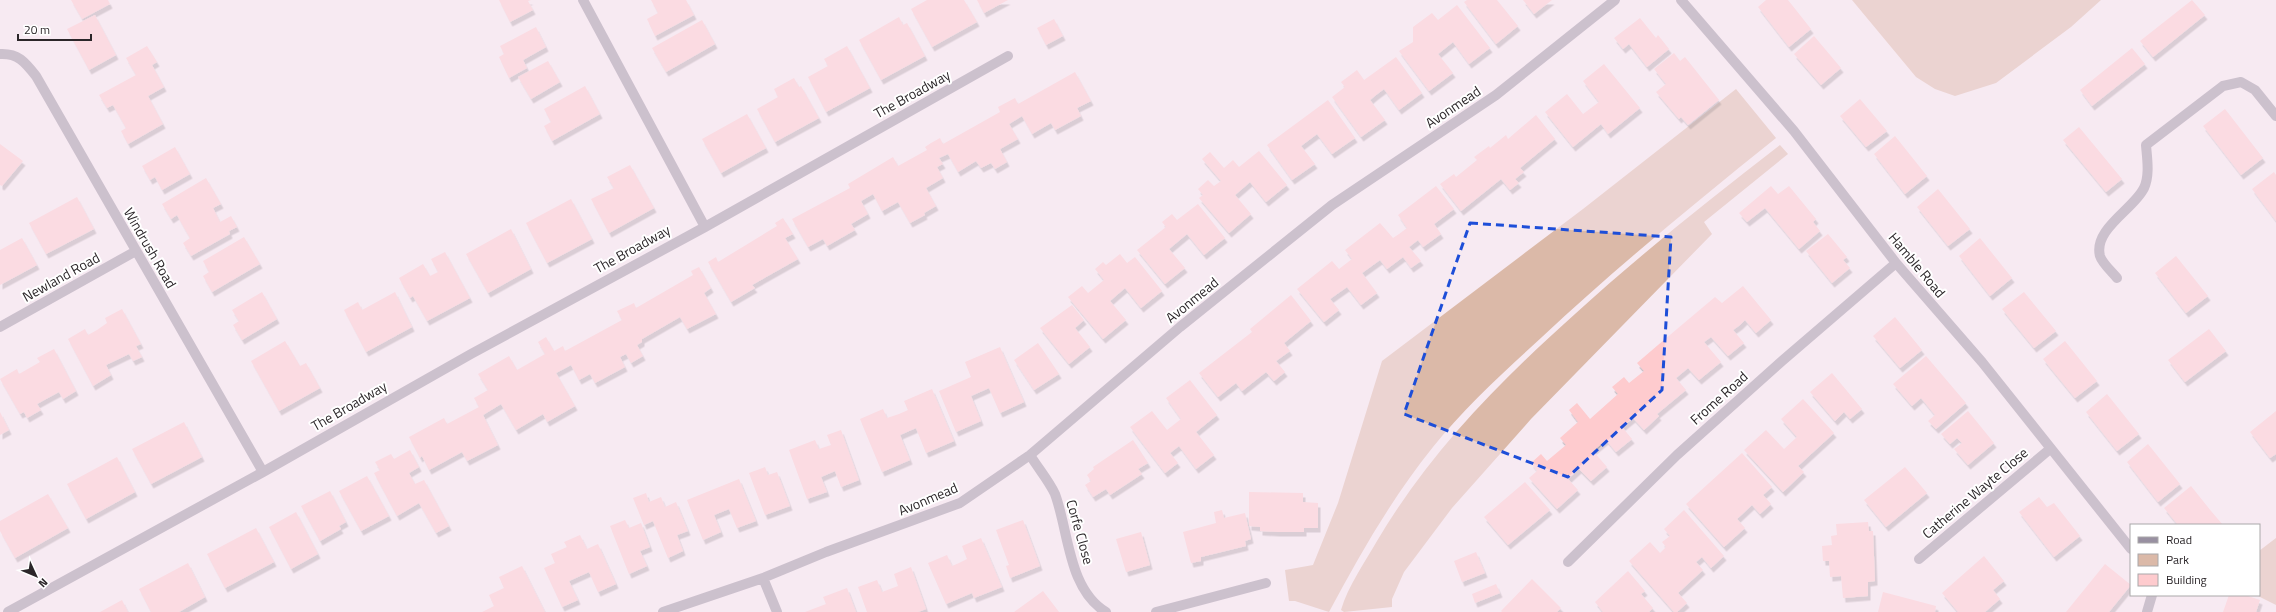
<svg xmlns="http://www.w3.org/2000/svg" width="2276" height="612" viewBox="0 0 2276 612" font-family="'Titillium Web',sans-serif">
  <defs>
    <filter id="shadow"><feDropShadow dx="2.5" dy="4.5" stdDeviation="0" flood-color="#0004"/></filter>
  </defs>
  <rect width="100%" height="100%" fill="#f7eaf2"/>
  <path fill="#dbb9a8" d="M1852,0H2101L2071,27L1996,83L1955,96L1935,89L1916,77Z
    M1736,89L1776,138C1696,202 1617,267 1542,337C1504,372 1465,407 1433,447C1392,498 1360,554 1329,612L1295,601H1289L1285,570L1313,565L1338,503L1382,361L1583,209Z
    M1780,145L1788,154L1704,222L1712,234L1531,419L1452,508L1404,572L1392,599V607L1344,612L1341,610C1348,586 1365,562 1377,541C1429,453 1499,382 1575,314C1641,254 1710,199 1780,145Z
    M2276,538V605L2256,595H2259V551Z"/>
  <path fill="#fecbce" filter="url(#shadow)" d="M71,0H108L110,4L82,19Z
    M499,0H531L528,1L533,10L510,22Z
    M651,0H686L694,15L655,36L647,19L658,13Z
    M927,0H964L977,22L932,47L911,9Z
    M977,0H1008L984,13Z
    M1467,0H1497L1518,26L1496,44L1464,2Z
    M1523,0H1552L1534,14Z
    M1766,0H1788L1811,29L1789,47L1758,7Z
    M2192,0L2205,15L2153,57L2140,41Z
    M1457,5L1490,48L1469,64L1453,42L1438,54L1453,73L1429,91L1399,51L1413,42V27L1432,13L1438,20Z
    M95,15L116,55L89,70L67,29Z
    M899,17L903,25L907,23L925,56L881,80L859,40Z
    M1640,18L1656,38L1658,35L1669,49L1647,67L1629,44L1623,49L1614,38Z
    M1054,19L1063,36L1046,45L1037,28Z
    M702,20L715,44L666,72L652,48Z
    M536,27L546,47L523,60L527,68L509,78L499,57L504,54L500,46Z
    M1814,36L1841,68L1821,85L1794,54Z
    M147,46L157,62L152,65L164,87L148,96L163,124L128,144L121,131L126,128L113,105L107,108L99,95L136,75L126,58Z
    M847,46L870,88L826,112L808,77L828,66L824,59Z
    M2132,48L2145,64L2092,106L2080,90Z
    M1674,53L1680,61L1685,57L1719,100L1688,125L1681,117L1679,119L1656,92L1666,84L1654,69Z
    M1396,57L1422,93L1399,110L1384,89L1376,95L1370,100L1385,120L1361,137L1332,97L1345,87L1341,82L1357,70L1364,80Z
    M548,61L560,82L531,99L518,77Z
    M1604,64L1640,108L1608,134L1601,124L1573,147L1545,112L1567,94L1583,114L1599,102L1583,81Z
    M1075,72L1091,101L1077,108L1081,116L1055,130L1051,123L1032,134L1022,116L1009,124L1018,139L1000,149L1007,162L995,169L991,163L981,168L976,161L958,172L948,154L939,158L943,164L937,167L943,178L926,188L936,206L924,213L925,215L910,223L898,202L882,211L873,194L861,201L868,214L851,224L855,230L827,246L823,239L808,247L792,219L850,188L848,184L893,157L898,166L927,150L925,147L931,143L940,138L943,144L1000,112L998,107L1015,98L1018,104Z
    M794,78L799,87L801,86L819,118L775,142L757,109L778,97L774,89Z
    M585,86L600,114L552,141L544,126L551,122L544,109Z
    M1860,99L1887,131L1866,147L1840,116Z
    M1328,100L1355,138L1332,154L1317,134L1301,146L1315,164L1292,180L1267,145Z
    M2225,109L2263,158L2241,175L2203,126Z
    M747,114L766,148L721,173L702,139Z
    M1536,115L1555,139L1520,168L1524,172L1515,179L1519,183L1510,190L1501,179L1461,211L1440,184L1454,174L1456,177L1477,160L1474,157L1489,146L1490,148L1506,135L1508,139Z
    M2079,127L2122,179L2106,192L2063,140Z
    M1895,136L1927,176L1905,194L1874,154Z
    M0,144L23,161L2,186L0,185Z
    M175,147L190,174L162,190L155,177L150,180L142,166Z
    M1259,151L1287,185L1266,202L1250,182L1242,189L1235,195L1251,214L1229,233L1199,198L1203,195L1198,189L1208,180L1214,186L1221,181L1202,159L1210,152L1224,168L1233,160L1239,167Z
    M630,165L654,208L609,233L591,199L614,188L607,177Z
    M2274,172L2276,175V221L2252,189Z
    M206,178L221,204L213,208L220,222L231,216L237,227L229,231L230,234L191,256L183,243L190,238L183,226L177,215L171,219L162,204Z
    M1436,186L1454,209L1434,224L1441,234L1423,247L1418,240L1409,247L1421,261L1411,268L1403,257L1387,269L1380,260L1362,273L1377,293L1361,305L1347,287L1330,299L1339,310L1324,322L1297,289L1332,261L1339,269L1352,259L1345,250L1380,223L1393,238L1399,234L1407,228L1398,215Z
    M1771,186L1778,194L1789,186L1816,219L1813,222L1820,231L1799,249L1765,208L1747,222L1739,213Z
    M1938,189L1970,229L1948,246L1917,207Z
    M77,197L94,229L46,254L29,223Z
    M571,199L592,239L547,263L526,223Z
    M1198,204L1225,238L1204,255L1187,234L1169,249L1185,268L1165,284L1137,250L1166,227L1162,222L1172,214L1177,220Z
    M783,218L793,234L785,238L798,259L752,285L755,288L731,302L708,262L716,257L718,262L777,226L775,223Z
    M511,229L531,269L488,293L466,254Z
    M1828,234L1847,257L1843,260L1850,268L1832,283L1806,251Z
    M244,237L260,264L212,292L203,276L209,272L203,261Z
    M22,238L37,265L0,285V250Z
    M1980,238L2012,278L1990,296L1959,256Z
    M445,252L470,298L427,321L413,296L410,298L399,278L423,264L430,276L438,272L431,259Z
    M1120,254L1127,263L1135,257L1162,291L1141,308L1125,288L1110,301L1126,320L1103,339L1068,297L1082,286L1088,293L1104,280L1095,269L1103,262L1106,265Z
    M2176,256L2208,296L2186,313L2155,273Z
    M699,267L711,288L704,293L716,314L687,329L680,317L642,339V342L637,345L643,356L631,363L626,354L620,357L625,367L595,383L590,374L579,380L571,365L556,373L575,406L547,422L543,414L516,430L501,404L483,415L498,445L467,461L462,452L429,470L422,456L420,458L409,437L444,418L447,424L479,407L474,398L488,390L478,374L509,356L517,370L545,354L538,342L546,337L554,351L563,346L565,351L622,320L617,311L634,303L636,308L693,275L691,271Z
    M1743,286L1771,320L1756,333L1745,320L1740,325L1733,330L1744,343L1728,356L1711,337L1704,342L1721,362L1699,380L1688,368L1676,378L1686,390L1657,414L1659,416L1644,430L1633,418L1622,427L1632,439L1616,452L1606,440L1593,451L1607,467L1591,481L1579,469L1568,479L1578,490L1557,509L1529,478L1537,471L1531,463L1541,454L1547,461L1566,445L1560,438L1578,422L1569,410L1577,403L1590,419L1618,394L1612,387L1624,377L1629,383L1644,371L1637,363L1658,345L1715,297L1722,303Z
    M262,292L277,319L242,340L233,325L239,321L232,310Z
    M395,292L412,327L366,352L344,310L358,302L362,310Z
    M2024,292L2056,331L2034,348L2002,309Z
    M1291,295L1311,321L1284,343L1290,351L1276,361L1285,372L1274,381L1266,372L1242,391L1236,383L1218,397L1199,373L1252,332L1250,329Z
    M1072,305L1084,320L1075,328L1090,347L1069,364L1040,328Z
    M122,309L141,344L136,346L142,357L133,361L129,354L106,365L111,375L93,386L68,339L85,329L88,335L97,330L107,323L105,318Z
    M1895,317L1922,350L1900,368L1873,336Z
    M2209,329L2226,351L2185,382L2168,360Z
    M285,341L300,366L306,363L320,388L279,411L251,361Z
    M2065,341L2097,381L2075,398L2043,359Z
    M1038,343L1059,374L1034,390L1014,360Z
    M1000,347L1024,402L1000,413L989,388L971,396L981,421L956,432L939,391L971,377L965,362Z
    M54,349L76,391L63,399L59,392L46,399L37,404L41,410L27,418L24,412L20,414L0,379L17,369L19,374L40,362L37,358Z
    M1926,356L1966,403L1936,429L1928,421L1935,415L1921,398L1912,406L1893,384Z
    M1832,373L1862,409L1850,419L1844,412L1835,421L1810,392Z
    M1190,380L1217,415L1196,432L1214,455L1196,469L1179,446L1170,453L1178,463L1165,473L1130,427L1152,411L1167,430L1181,419L1166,398Z
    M932,389L954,441L926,453L916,428L900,435L910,460L882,472L860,419L883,409L887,418L899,414L908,410L904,401Z
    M2107,394L2139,434L2117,451L2086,412Z
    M1803,399L1834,433L1798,466L1804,472L1783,492L1744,450L1766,430L1784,449L1797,437L1781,419Z
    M1968,411L1994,443L1968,465L1954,449L1962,443L1957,438L1950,444L1941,434Z
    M2276,411V454L2270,458L2250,432Z
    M0,412L9,430L0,435Z
    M184,422L202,457L151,484L132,449Z
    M841,430L859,480L841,487L835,471L821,477L827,492L807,499L789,450L815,440L819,449L831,445L827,435Z
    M1133,440L1148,463L1138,469L1142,474L1110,495L1106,489L1093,497L1085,485L1091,481L1087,475L1094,469L1093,467Z
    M2148,444L2180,484L2158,502L2127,462Z
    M410,450L419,467L409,473L415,484L424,480L449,526L436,533L419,503L397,516L374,473L380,470L375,462L391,454L394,459Z
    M1742,453L1772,487L1763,495L1771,504L1760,514L1752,505L1737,519L1745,528L1724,547L1686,504Z
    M117,457L135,492L86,519L67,484Z
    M765,467L768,475L777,472L790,506L765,515L749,473Z
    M1905,467L1927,493L1886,527L1864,500Z
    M367,476L389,516L361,531L339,491Z
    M739,479L756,521L737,528L729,509L714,515L721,532L703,540L687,500Z
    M1525,482L1550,510L1508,545L1484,517Z
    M2191,486L2211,511L2223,525H2178L2164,508Z
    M330,491L346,522L339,526L341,529L320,541L301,506Z
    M1249,492L1303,493V502L1318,503V528H1304V532H1278L1260,531V527L1249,526Z
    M646,493L649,502L661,497L665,507L676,502L688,531L677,535L683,551L668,558L653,521L644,525L633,498Z
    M48,494L68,528L15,558L0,531V521Z
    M2039,497L2047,507L2054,503L2080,536L2054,557L2019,512Z
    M1222,510L1224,518L1245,513L1251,539L1245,541L1246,546L1201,557V561L1191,563L1183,532L1216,523L1214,512Z
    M1684,510L1724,556L1711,568L1702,557L1696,562L1703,570L1678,593L1687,603L1677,612H1674L1629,561L1650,542L1660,553L1666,547L1662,542L1670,536L1664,529Z
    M296,512L318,554L291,569L269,527Z
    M625,520L629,528L641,523L650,547L640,551L647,566L629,574L610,526Z
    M1023,520L1040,566L1010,578L1006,566L1009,565L996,530Z
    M1868,522L1869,531H1873L1875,581L1868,582V596L1843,598L1841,576L1830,577L1829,561H1823L1822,546L1832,545L1831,536L1837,535L1836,524Z
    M256,528L274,562L225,588L207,554Z
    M1141,532L1150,565L1126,572L1116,539Z
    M580,535L587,549L598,544L616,584L598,592L589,572L569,581L578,600L562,607L544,568L555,563L551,554L567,547L564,542Z
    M981,538L1002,587L974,598L972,593L946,604L928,563L947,555L952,566L959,563L967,559L962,546Z
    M1476,552L1485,573L1462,582L1454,561Z
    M1984,556L2004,581L1993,590L2000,599L1985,612H1958L1942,593Z
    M188,563L205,597L179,612H151L139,589Z
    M2105,564L2131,585L2109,612H2066Z
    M522,566L545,612H482L494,606L489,595L504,588L499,577Z
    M911,567L926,609L918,612H867L858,587L877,580L882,592L898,586L894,574Z
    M1628,571L1645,591L1641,594L1653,608L1649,612H1603L1595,602Z
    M1532,579L1561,608L1557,612H1502L1501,611Z
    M1496,584L1500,593L1475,603L1472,594Z
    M847,588L856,612H805L826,604L823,597Z
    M1043,591L1059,612H1014Z
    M1883,592L1936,606L1935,612H1878Z
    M2229,595H2245L2260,600L2256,612H2223Z
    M122,600L128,612H100Z"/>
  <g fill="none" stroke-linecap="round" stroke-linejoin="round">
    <path stroke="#9890a1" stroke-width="10" d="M583,0L705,227
      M1681,0L1794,131L1896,263L1982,362L2131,549
      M0,54C18,53 25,62 36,76L263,472
      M2117,278C2112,272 2102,263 2100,256C2093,229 2134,209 2144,188C2150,175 2147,158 2146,145L2223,86L2241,82L2255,90L2276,116
      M0,327L136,251
      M1030,455C1038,468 1049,481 1055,494C1069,532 1068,589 1106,612
      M1919,559L2050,449
      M1568,562L1677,455L1782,361L1896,263
      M763,578L777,612
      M8,612L263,472L471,354L705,227L1008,56
      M663,612L763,578L826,552L960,503L1030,455L1180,327L1332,205L1496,95L1615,0
      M1156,612L1266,583
      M2147,612L2152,595"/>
  </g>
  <path d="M0 0H2276V612H0ZM1470,223L1671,237L1662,390L1568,477L1404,414Z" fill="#f7eaf2" fill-opacity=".55" fill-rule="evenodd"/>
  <path fill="none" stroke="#1d4ed8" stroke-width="3" stroke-dasharray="8 5" stroke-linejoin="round" d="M1470,223L1671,237L1662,390L1568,477L1404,414Z"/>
  <g text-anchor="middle" stroke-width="4" stroke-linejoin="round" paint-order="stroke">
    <g font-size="14" fill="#2b2629" stroke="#fff">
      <text transform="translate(912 94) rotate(-29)" y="5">The Broadway</text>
      <text transform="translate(1453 107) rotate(-34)" y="5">Avonmead</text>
      <text transform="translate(150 248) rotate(60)" y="5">Windrush Road</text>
      <text transform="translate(632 249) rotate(-29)" y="5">The Broadway</text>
      <text transform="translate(1917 265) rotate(50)" y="5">Hamble Road</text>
      <text transform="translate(61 277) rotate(-29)" y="5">Newland Road</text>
      <text transform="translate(1192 300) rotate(-39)" y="5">Avonmead</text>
      <text transform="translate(1719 398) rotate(-42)" y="5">Frome Road</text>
      <text transform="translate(349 406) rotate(-30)" y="5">The Broadway</text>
      <text transform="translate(1975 493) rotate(-40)" y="5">Catherine Wayte Close</text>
      <text transform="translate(928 499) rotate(-23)" y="5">Avonmead</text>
      <text transform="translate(1080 532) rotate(74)" y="5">Corfe Close</text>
    </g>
  </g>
  <rect x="2130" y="524" width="130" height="72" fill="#ffffff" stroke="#aaa8a9"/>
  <rect x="2138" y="537" width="20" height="6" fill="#9890a1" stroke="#aaa8a9"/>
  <text x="2166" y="544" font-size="12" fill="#2b2629">Road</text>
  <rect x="2138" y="554" width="20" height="12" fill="#dbb9a8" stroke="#aaa8a9"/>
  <text x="2166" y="564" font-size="12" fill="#2b2629">Park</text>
  <rect x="2138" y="574" width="20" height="12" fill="#fecbce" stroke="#aaa8a9"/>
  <text x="2166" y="584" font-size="12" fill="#2b2629">Building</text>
  <g transform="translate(36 576) rotate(134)" stroke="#ffffff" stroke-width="3" paint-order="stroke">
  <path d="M0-3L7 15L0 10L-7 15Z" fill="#2b2629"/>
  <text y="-6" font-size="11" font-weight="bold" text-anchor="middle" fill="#2b2629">N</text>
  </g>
  <path d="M18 34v6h73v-6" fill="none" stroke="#2b2629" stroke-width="2"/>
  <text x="24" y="34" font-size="12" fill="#2b2629" stroke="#ffffff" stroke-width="3" paint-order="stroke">20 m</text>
</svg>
